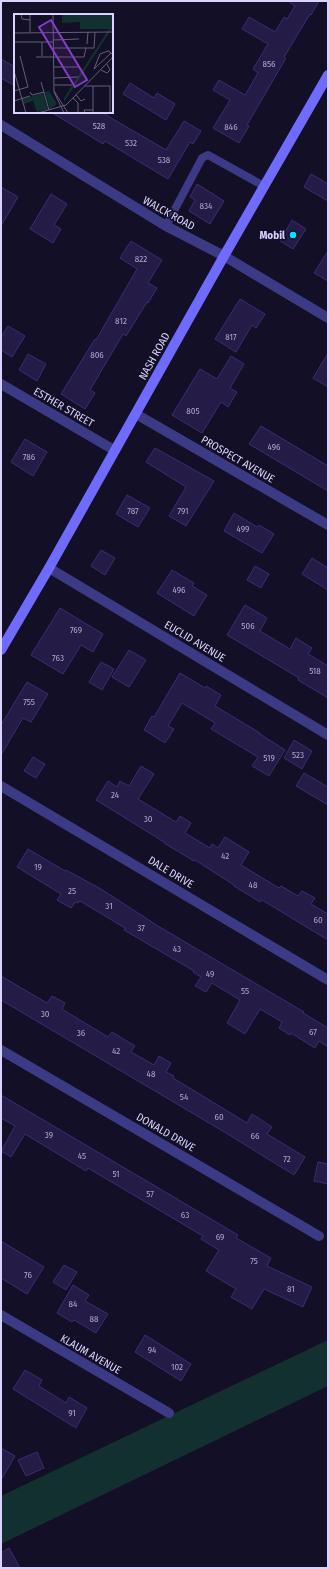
<svg xmlns="http://www.w3.org/2000/svg" width="329" height="1569" viewBox="0 0 329 1569" font-family="'Fira Sans Condensed',sans-serif">
  <rect width="100%" height="100%" fill="#130f26"/>
  <path fill="#12302f" d="M328,1340V1386L1,1544V1496Z"/>
  <path fill="#241b47" stroke="#3b2d73" d="M288,1H319L311,15L310,14L284,57L286,58L247,125L249,126L239,143L213,128L230,100L213,90L219,80L245,95L258,73L253,69L268,44L242,29L249,17L275,32L284,17L287,19L295,6Z
    M1,59L15,67V86L1,78Z
    M130,83L154,98L157,93L175,104L166,120L123,94Z
    M51,112H101L166,150L184,121L201,131L193,144L190,142L168,179L105,141L103,144Z
    M311,174L328,184V201L304,187Z
    M197,184L224,201L210,224L189,211L195,200L190,197Z
    M1,187L18,197L1,226Z
    M51,194L67,204L54,225L61,229L53,243L30,229Z
    M292,220L306,229L293,249L280,241Z
    M131,241L162,260L148,283L157,288L148,303L147,302L126,336L123,334L90,390L95,393L85,409L61,394L95,339L96,340L137,269L120,258Z
    M328,251V281L314,273Z
    M240,299L265,314L256,328L252,325L236,352L215,339Z
    M8,326L25,336L12,357L1,350V337Z
    M328,353V387L313,378Z
    M28,354L46,364L37,381L19,370Z
    M231,356L244,364L230,388L237,392L228,407L221,402L202,433L172,415L200,369L217,379Z
    M261,426L328,466V491L249,444Z
    M25,439L47,452L33,476L11,462Z
    M155,448L214,481L186,526L169,516L186,487L146,462Z
    M127,495L150,508L138,527L116,514Z
    M234,513L257,527L259,525L274,534L262,553L224,531Z
    M101,550L115,558L105,575L91,566Z
    M312,558L328,568V590L302,574Z
    M255,566L269,574L261,588L247,580Z
    M172,570L194,583L192,586L207,595L194,616L157,593Z
    M245,605L267,618L260,631L290,649L296,638L312,648L308,654L328,666V698L298,680L299,678L227,635Z
    M60,608L103,634L93,652L81,645L63,674L31,655Z
    M129,650L146,660L129,687L112,677Z
    M101,662L114,669L102,690L89,682Z
    M180,673L205,688L206,686L221,695L215,706L260,733V734L285,750L269,776L252,766L258,757L211,729L215,723L182,703L168,726L174,729L165,743L144,730L152,716L154,717Z
    M27,682L48,694L31,722L23,718L1,755V725Z
    M294,740L312,751L302,769L284,758Z
    M33,757L45,764L36,778L24,771Z
    M141,766L154,774L138,799L176,822L180,816L191,823L185,833L210,848L212,844L218,848L225,837L249,852L241,865L279,888L281,886L298,896L302,891L315,898L311,904L328,914V940L262,900L260,902L234,886V885L195,860L194,861L164,843V842L96,800L108,781L117,787L120,781L129,786Z
    M304,773L328,787V805L296,786Z
    M28,849L65,871L66,870L101,889L158,926L304,1012L303,1013L328,1028V1047L319,1041L315,1048L291,1033L290,1035L279,1028L282,1022L260,1009L245,1034L227,1023L240,1000L212,983L206,992L195,986L201,977L193,972L194,971L124,930L125,928L80,901L78,903L75,902L71,908L57,900L61,894L17,867Z
    M1,976L47,1003L52,996L65,1003L62,1009L108,1037L112,1032L135,1046L131,1052L154,1065L159,1056L171,1063L166,1072L174,1076L173,1078L247,1123L252,1114L272,1127L267,1134L305,1157L294,1175L226,1133L1,1000Z
    M1,1095L238,1235L236,1238L271,1258L267,1266L312,1287L303,1307L264,1289L252,1309L231,1297L236,1289L206,1271L219,1250L201,1239L203,1236L88,1168L86,1171L25,1134L11,1157L1,1151L15,1126L1,1118Z
    M318,1162L328,1164V1184L314,1181Z
    M1,1241L44,1267L27,1294L1,1278Z
    M64,1265L77,1272L66,1290L53,1282Z
    M73,1285L89,1295L85,1301L108,1314L96,1333L74,1320L72,1322L57,1313Z
    M145,1335L191,1364L181,1381L135,1352Z
    M25,1370L42,1380L39,1386L66,1403L69,1397L87,1408L76,1428L13,1389Z
    M1,1448L15,1456L1,1480Z
    M37,1452L44,1468L26,1476L18,1460Z
    M9,1548L20,1568H1V1553Z"/>
  <g fill="none" stroke-linecap="round" stroke-linejoin="round">
    <path stroke="#3d3a85" stroke-width="8" d="M166,226L202,158L208,155L264,186"/>
    <path stroke="#3d3a85" stroke-width="10" d="M1,125L166,226L224,256
      M1,384L114,450
      M136,414L328,525
      M49,568L328,735
      M1,786L328,980
      M1,1050L319,1236
      M1,1315L169,1413"/>
    <path stroke="#3d3a85" stroke-width="10" d="M224,256L328,318"/>
    <path stroke="#6f6bff" stroke-width="10" d="M1,650L49,568L224,256L328,75"/>
  </g>
  <circle fill="#00e5ff" stroke="#130f26" stroke-width="1.5" cx="293" cy="235" r="4"/>
  <g text-anchor="middle" stroke-width="3.5" stroke-linejoin="round" paint-order="stroke">
    <g font-size="9" fill="#aca6d1">
      <text x="269" y="67">856</text>
      <text x="99" y="129">528</text>
      <text x="231" y="130">846</text>
      <text x="131" y="146">532</text>
      <text x="164" y="163">538</text>
      <text x="206" y="209">834</text>
      <text x="141" y="262">822</text>
      <text x="121" y="324">812</text>
      <text x="231" y="340">817</text>
      <text x="97" y="358">806</text>
      <text x="193" y="414">805</text>
      <text x="274" y="450">496</text>
      <text x="29" y="460">786</text>
      <text x="133" y="514">787</text>
      <text x="183" y="514">791</text>
      <text x="243" y="532">499</text>
      <text x="179" y="593">496</text>
      <text x="248" y="629">506</text>
      <text x="76" y="633">769</text>
      <text x="58" y="661">763</text>
      <text x="315" y="674">518</text>
      <text x="29" y="705">755</text>
      <text x="298" y="758">523</text>
      <text x="269" y="761">519</text>
      <text x="115" y="798">24</text>
      <text x="148" y="822">30</text>
      <text x="225" y="859">42</text>
      <text x="38" y="870">19</text>
      <text x="253" y="888">48</text>
      <text x="72" y="894">25</text>
      <text x="109" y="909">31</text>
      <text x="318" y="923">60</text>
      <text x="141" y="931">37</text>
      <text x="177" y="952">43</text>
      <text x="210" y="977">49</text>
      <text x="245" y="994">55</text>
      <text x="45" y="1017">30</text>
      <text x="313" y="1035">67</text>
      <text x="81" y="1036">36</text>
      <text x="116" y="1054">42</text>
      <text x="151" y="1077">48</text>
      <text x="184" y="1100">54</text>
      <text x="219" y="1120">60</text>
      <text x="49" y="1138">39</text>
      <text x="255" y="1139">66</text>
      <text x="82" y="1159">45</text>
      <text x="287" y="1162">72</text>
      <text x="116" y="1177">51</text>
      <text x="150" y="1197">57</text>
      <text x="185" y="1218">63</text>
      <text x="220" y="1240">69</text>
      <text x="254" y="1264">75</text>
      <text x="28" y="1278">76</text>
      <text x="291" y="1292">81</text>
      <text x="73" y="1307">84</text>
      <text x="94" y="1322">88</text>
      <text x="152" y="1353">94</text>
      <text x="177" y="1370">102</text>
      <text x="72" y="1416">91</text>
    </g>
    <g font-size="11" fill="#d9d4ff" stroke="#130f26">
      <text transform="translate(169 213) rotate(29)" y="4">WALCK ROAD</text>
      <text transform="translate(154 356) rotate(-61)" y="4">NASH ROAD</text>
      <text transform="translate(64 407) rotate(30)" y="4">ESTHER STREET</text>
      <text transform="translate(238 459) rotate(30)" y="4">PROSPECT AVENUE</text>
      <text transform="translate(195 641) rotate(31)" y="4">EUCLID AVENUE</text>
      <text transform="translate(171 872) rotate(31)" y="4">DALE DRIVE</text>
      <text transform="translate(166 1132) rotate(30)" y="4">DONALD DRIVE</text>
      <text transform="translate(91 1354) rotate(30)" y="4">KLAUM AVENUE</text>
    </g>
    <g font-size="11" font-weight="bold" fill="#d9d4ff" stroke="#130f26" text-anchor="end">
      <text x="285" y="239">Mobil</text>
    </g>
  </g>
  <g transform="translate(14 14)">
    <rect width="99" height="99" fill="#130f26"/>
    <path d="M48,0H99V13L50,88V84L95,15H66V8L48,9ZM35,77L43,90L36,95L31,78ZM29,79L34,95L23,98L19,87L10,90L9,85Z" fill="#12302f"/>
    <path fill="none" stroke="#625e7d" stroke-width="1" d="M7,0L8,5L16,6M16,0V18M39,0L40,78L50,99M0,19L99,18M39,26L65,25M1,28H39M28,28V42M73,30L74,18M40,34H80L81,18M97,39L80,55L86,40L94,37L96,38L99,41M22,43H70L72,34M40,53H65M87,56L93,59L96,56L93,50M0,57L12,99M40,64L64,63M27,68L35,96M40,71H58M71,72H96V99M79,72V99M0,77L14,73L6,42M40,77L54,99M16,78L18,81L30,78M62,81L67,87L71,85M59,84L64,89V99M0,87L16,82M24,99L52,91L99,43M71,99L70,96H79"/>
    <path fill="#843dc5" fill-opacity="0.15" stroke="#843dc5" stroke-width="2" d="M37,6L73,66L61,73L25,13Z"/>
    <rect width="99" height="99" fill="none" stroke="#d9d4ff" stroke-width="2"/>
  </g>
  <rect width="329" height="1569" fill="none" stroke="#d9d4ff" stroke-width="4"/>
</svg>
